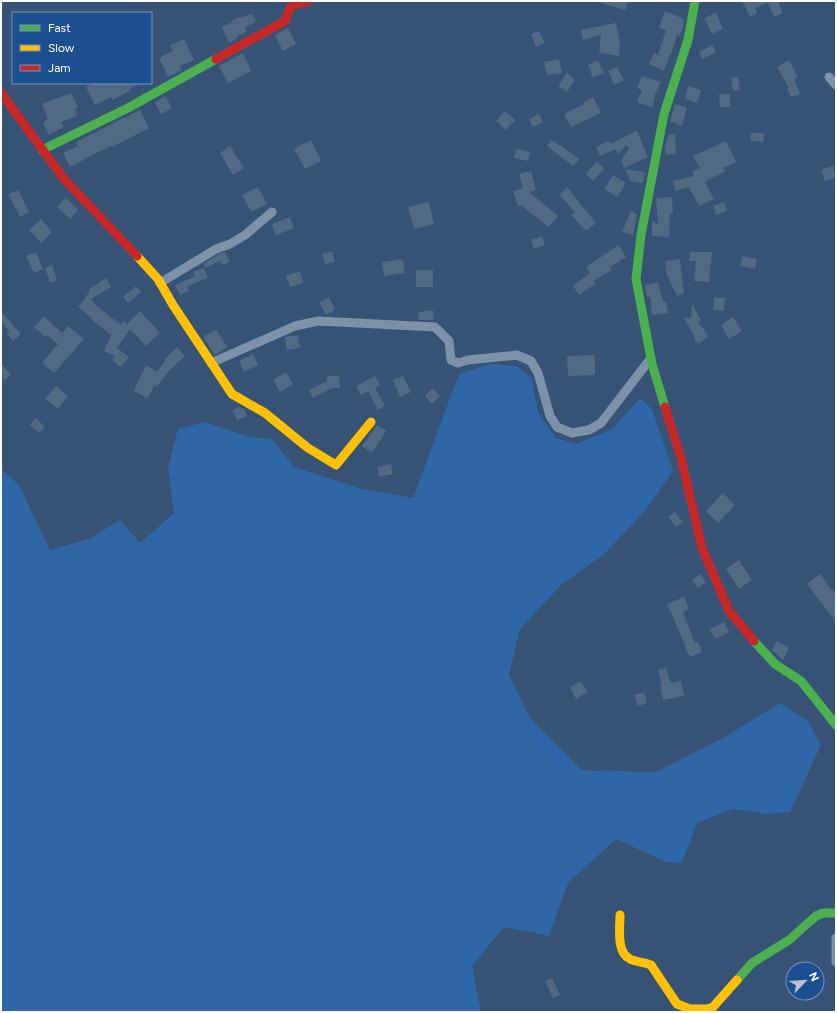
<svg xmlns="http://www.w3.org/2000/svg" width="837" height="1013" viewBox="0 0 837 1013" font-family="Figtree,sans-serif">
  <rect width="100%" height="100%" fill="#365274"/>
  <path fill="#2f66a5" d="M490,364L517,366L531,378L539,414L556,438L576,444L611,430L640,398L652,409L673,471L645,511L603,555L562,584L520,629L509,675L530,718L582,770L656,772L723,738L780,703L807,720L821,745L790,812L765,814L733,809L697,823L682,863L666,862L616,839L568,883L549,936L504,927L472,966L481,1012H1V469L19,485L50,550L89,539L120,520L140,543L174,513L168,467L178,429L205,422L249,437L272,439L294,467L362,489L413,498L459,374Z"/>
  <path fill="#526984" d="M601,1H628L625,10L601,3Z
    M742,1H778L783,13L774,17L768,3L755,8L757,13L750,17Z
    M665,11L684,19L683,28L679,36L677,35L671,54H670L664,71L649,64L654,53L658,55L666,30L659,28Z
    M716,13L723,29L712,34L704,18Z
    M252,14L256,22L245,27L247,31L238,36V38L229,43L222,27L233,22L232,20L240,17V18Z
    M616,23L620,44L619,56L599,53L601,35L583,40L581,30Z
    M288,28L296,44L283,51L275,35Z
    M539,31L545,43L536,47L531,34Z
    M184,39L194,60L180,66L182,70L168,77L159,58L173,51L170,45Z
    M712,45L716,52L702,59L699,52Z
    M243,53L251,71L228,83L219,66Z
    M559,59L562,73L547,75L544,62Z
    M598,60L604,73L593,78L588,65Z
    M789,60L798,77L794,79L800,94L791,97L787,89L789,88L777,67Z
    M617,67L624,80L614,85L608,71Z
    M567,73L575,80L567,92L558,86Z
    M642,76L661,82L654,97L655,98L652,107L637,102L642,90L637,88Z
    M738,77L740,90L733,91L731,78Z
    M95,83H142L129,89L130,91L112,100L111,97L95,105L86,87Z
    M688,86L701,90L697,103L685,99Z
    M71,93L78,107L75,109L77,116L61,122L64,127L49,135L43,122L48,119L42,104Z
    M719,94H730V107H720Z
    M165,96L172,108L161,114L155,102Z
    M593,97L601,113L571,127L564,114L584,104L583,102Z
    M675,104L687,108L682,126L670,121Z
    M140,110L149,128L112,147L111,146L96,153L70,167L63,153L78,146L76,142Z
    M505,111L515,120L506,130L496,121Z
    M539,114L543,122L533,127L529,119Z
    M637,131L648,157L624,168L621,161L629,148L626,145L618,154L615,149L600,156L596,147L609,141L610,144Z
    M751,133H764L763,142L751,141Z
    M675,134L676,154L666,155L665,148L668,135Z
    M311,140L321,161L305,169L294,149Z
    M551,140L563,147L579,159L573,166L547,146Z
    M726,141L736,162L723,168L725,171L705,182L714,199L699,206L689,187L675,191L673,181L694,176L692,172L700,168L693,156Z
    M230,146L244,168L233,175L220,153Z
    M516,149L530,152L528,161L514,158Z
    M597,161L604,169L593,181L586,174Z
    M833,166L836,178L825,181L821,170Z
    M625,169L645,172L643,183L630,181Z
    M531,171L536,190L529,192L558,216L548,227L521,205L518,206L513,191L523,188L519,174Z
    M613,175L626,183L617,197L604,189Z
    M258,187L267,204L251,212L242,195Z
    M567,187L596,223L586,231L571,215L575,212L559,195Z
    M18,190L29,212L20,217L8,194Z
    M672,197L673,213H670L669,237L652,236V221L658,224L656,198Z
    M66,198L78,210L70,219L57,207Z
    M429,202L434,224L414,229L408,207Z
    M724,202L727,211L716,215L713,206Z
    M631,211L637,214L633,235L622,232Z
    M290,217L294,228L276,235L272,224Z
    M41,219L52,232L41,243L29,230Z
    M542,236L545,245L534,249L531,240Z
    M619,245L626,257L610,267L612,270L593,281L595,284L579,295L573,286L590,273L586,267Z
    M332,251L335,262L325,264L322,254Z
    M36,252L43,269L34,273L26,256Z
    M225,252L230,262L222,265L220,261L206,268L203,264L219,254Z
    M690,252H712L709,282L694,281L696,261H689Z
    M742,256L757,259L755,269L740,266Z
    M403,259L405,273L384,276L382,262Z
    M680,259L684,293L677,296L666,273L665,261Z
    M52,265L57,281L50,283L45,268Z
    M204,268L208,278L187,286L189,291L180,295L175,285L195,276L193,272Z
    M416,270H433V287H416Z
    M300,271L303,283L290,287L286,276Z
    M106,278L111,287L91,299L95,303L94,304L121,325L123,321L127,324L140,311L160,333L146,346L130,329L117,348L129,357L121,367L112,360L115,356L104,351L111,335L91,319L92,318L78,307L90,291L89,289Z
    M658,282L663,302H666L668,313L652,315L650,297H647L645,285Z
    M136,286L141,292L128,303L123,297Z
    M329,297L335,310L326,315L319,302Z
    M714,297L725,298L724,311L713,310Z
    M692,304L701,320L698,322L706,332L708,337L698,344L694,338L695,337L684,318H691Z
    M433,310L434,320H419L418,312Z
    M1,312L21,334L13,341L7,334L10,332L1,322Z
    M44,316L62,333L68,326L84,339L54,373L42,363L58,344L47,335L45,337L34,327Z
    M733,317L742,331L729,339L721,325Z
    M216,329L227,347L215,355L203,337Z
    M298,335L300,348L287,350L285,337Z
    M177,347L185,356L167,373L157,387L155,385L148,398L134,391L146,365L157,372L165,361L164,360Z
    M253,354L258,365L244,372L239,361Z
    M595,355V375L568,376L567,356Z
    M1,364L11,374L5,380L1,376Z
    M286,372L293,384L280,392L273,380Z
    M327,376H339L340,388H332L313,398L309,390L327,381Z
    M375,376L380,385L375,388L385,406L378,410L368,391L361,395L356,386Z
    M403,376L411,392L400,397L393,380Z
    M56,386L68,396L58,409L45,399Z
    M433,388L440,396L432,404L425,396Z
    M239,407L244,409L247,416L237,420L232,410Z
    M36,418L45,427L39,433L30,425Z
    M377,425L386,431L372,453L362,446Z
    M391,464L393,474L379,477L377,467Z
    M723,493L735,505L718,523L706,511Z
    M675,512L683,522L676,527L668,517Z
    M739,560L752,580L739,589L726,569Z
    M700,574L706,582L698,588L692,580Z
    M820,574L836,595V622L807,584Z
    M684,597L689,609L683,612L695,643L698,642L702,652L690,657L685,647H686L667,604Z
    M724,622L729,632L715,639L710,629Z
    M777,641L789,648L783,660L772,650Z
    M666,668L671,683L681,681L684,696L663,700L660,685H662L658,670Z
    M581,681L587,692L576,699L570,687Z
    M644,692L647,703L638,706L634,695Z
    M552,978L560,995L553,998L545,981Z"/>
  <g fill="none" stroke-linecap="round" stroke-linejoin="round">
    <path stroke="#7d92a8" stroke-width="9" d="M829,77L836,85
      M160,283L216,249L230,244L245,235L272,212
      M211,363L295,326L318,321L435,327L449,341L451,360L458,363L468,360L517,355L531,361L538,373L550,416L557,427L572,433L589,430L601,423L651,358
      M836,938V962"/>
    <path stroke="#4caf50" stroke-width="9" d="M42,150L128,108L216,59
      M665,407L652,364L636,279L641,235L664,114L688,40L695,1
      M754,641L775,664L801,681L836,725
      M737,980L752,963L789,940L816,916L823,913H836"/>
    <path stroke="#ffc107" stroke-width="9" d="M137,256L158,279L173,305L232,394L265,413L308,448L336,465L371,422
      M620,915C620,928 616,952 630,959C636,962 644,962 651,965L677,1004L690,1009H707L713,1007L737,980"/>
    <path stroke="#c62828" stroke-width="9" d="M216,59L285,21L291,6L309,1
      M1,93L64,179L137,256
      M665,407L681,458L702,548L729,611L754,641"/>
  </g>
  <rect width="837" height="1013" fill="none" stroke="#ffffff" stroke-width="4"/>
  <rect x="12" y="12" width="140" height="72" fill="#1b4f8f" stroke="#7695bc"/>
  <rect x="20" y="25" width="20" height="6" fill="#4caf50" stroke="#7695bc"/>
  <text x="48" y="32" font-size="12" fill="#ffffff">Fast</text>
  <rect x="20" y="45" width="20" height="6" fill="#ffc107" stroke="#7695bc"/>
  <text x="48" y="52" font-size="12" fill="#ffffff">Slow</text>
  <rect x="20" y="65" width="20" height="6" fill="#c62828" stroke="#7695bc"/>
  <text x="48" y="72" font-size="12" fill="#ffffff">Jam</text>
  <g transform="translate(805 981) rotate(65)"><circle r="19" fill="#1b4f8f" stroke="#7695bc"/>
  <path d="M0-3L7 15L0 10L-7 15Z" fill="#b9c2ce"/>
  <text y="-6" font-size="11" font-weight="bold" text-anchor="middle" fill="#ffffff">N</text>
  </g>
</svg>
